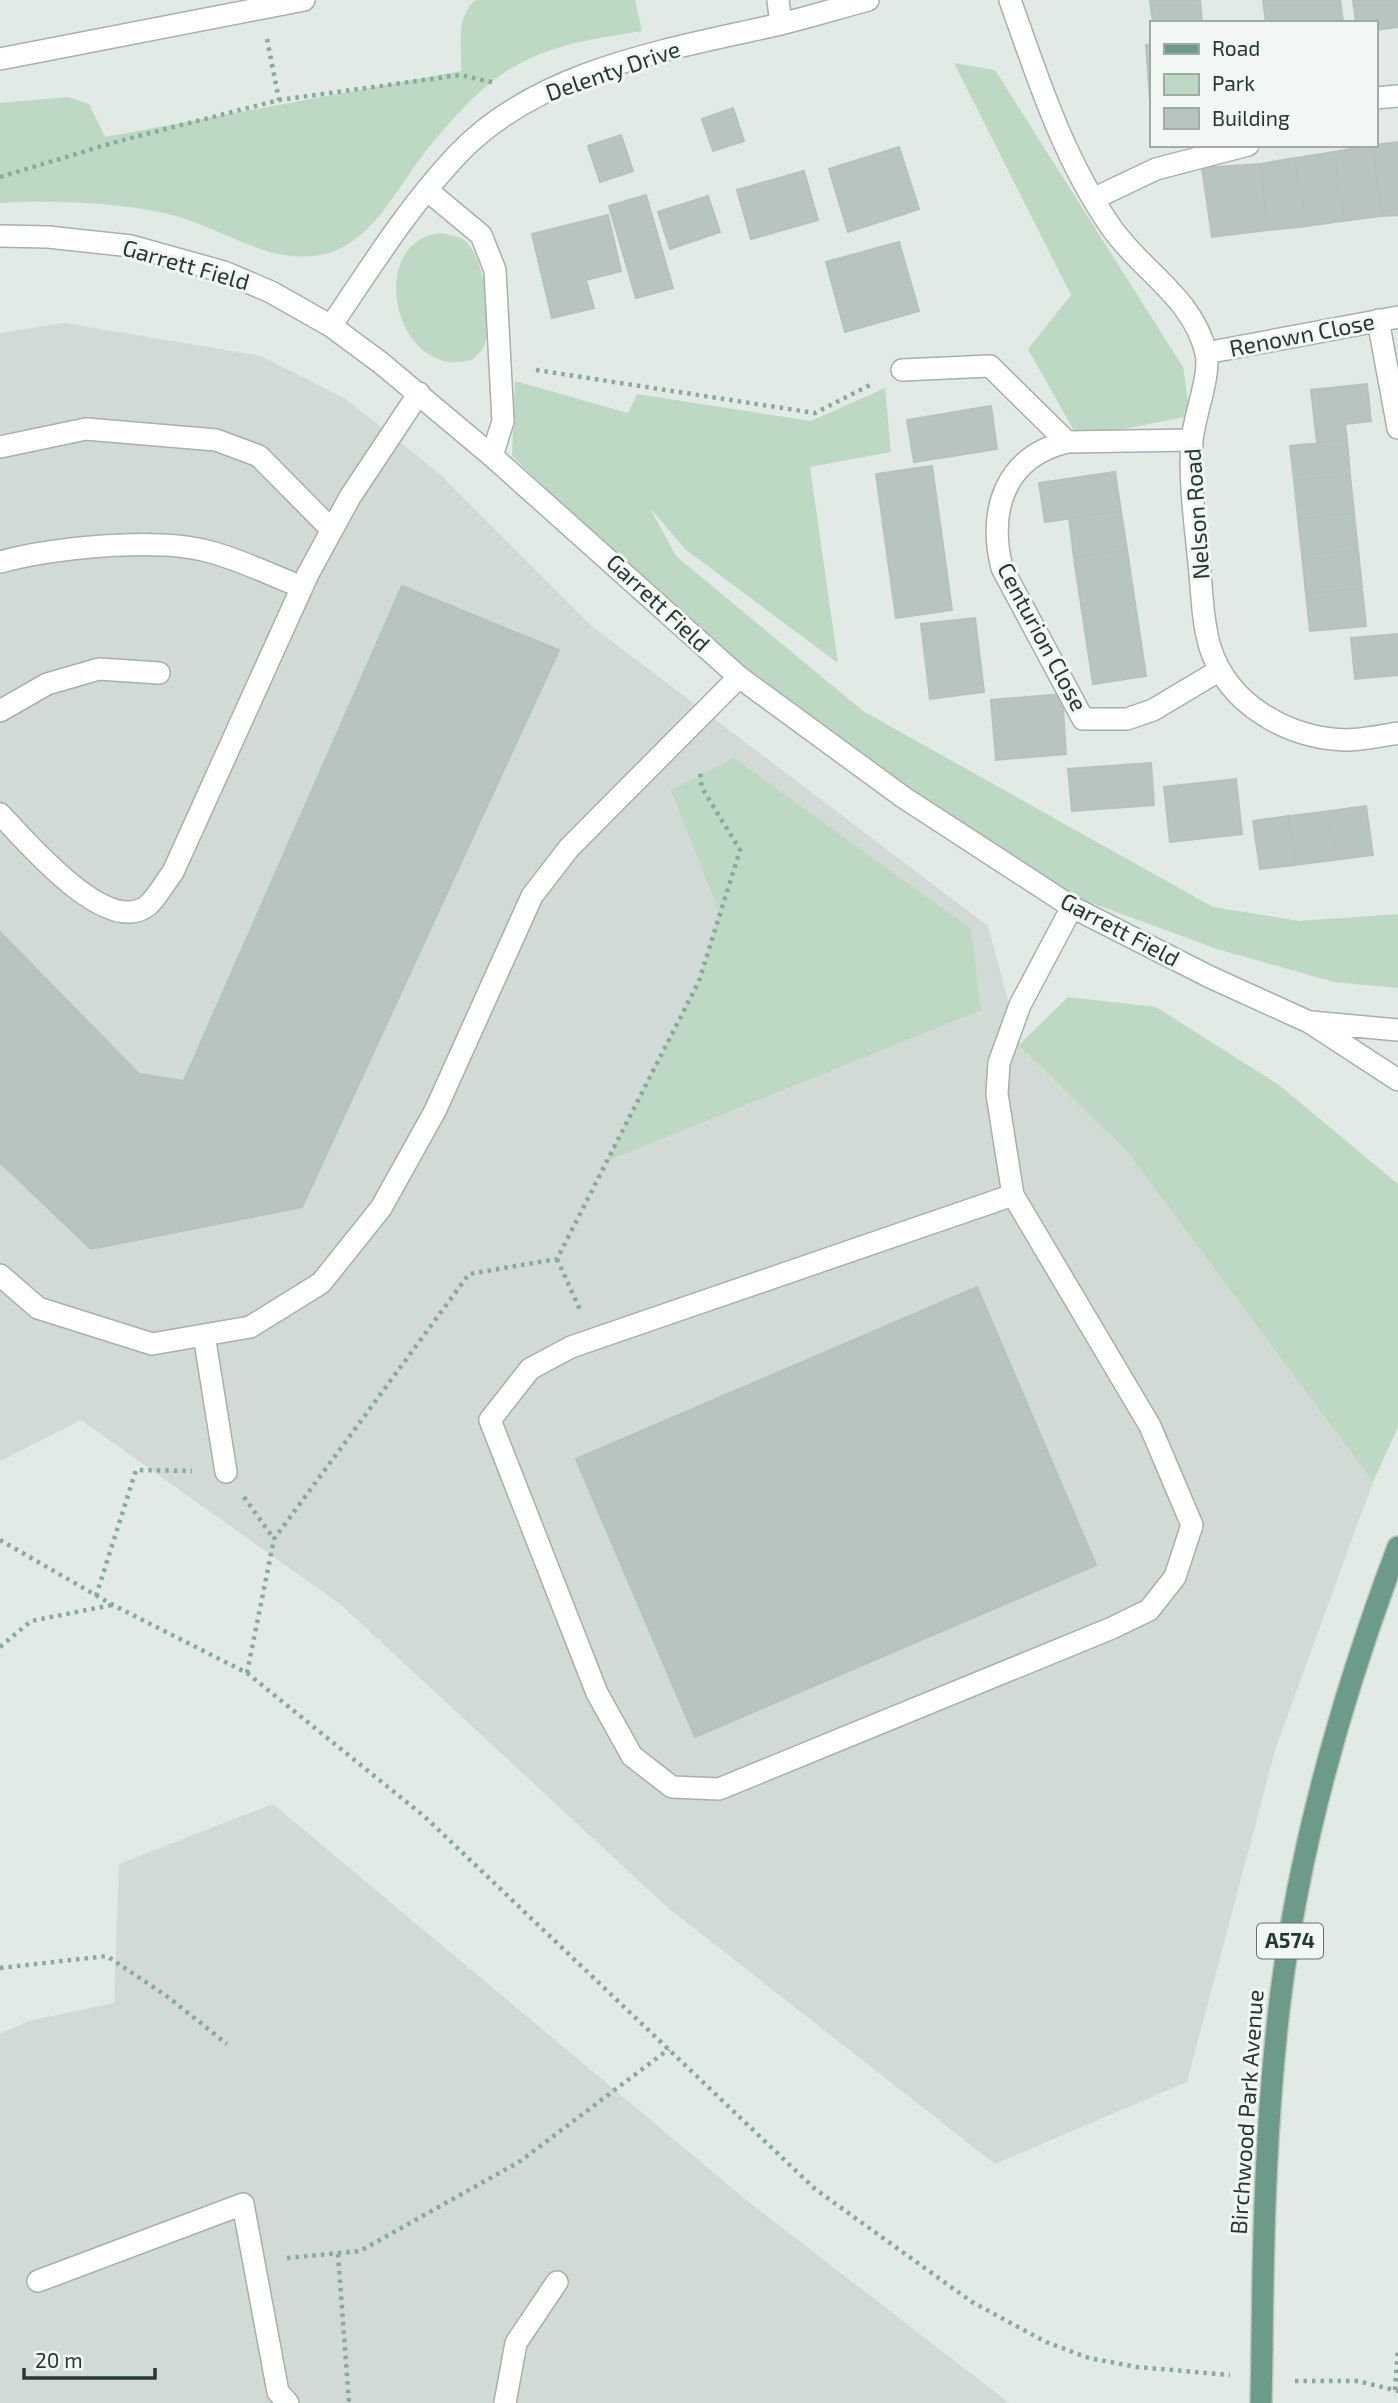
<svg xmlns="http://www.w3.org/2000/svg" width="1398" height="2403" viewBox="0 0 1398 2403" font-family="'Exo 2',sans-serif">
  <rect width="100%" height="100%" fill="#e2eae6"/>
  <path fill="#d1dad5" d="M64,323L261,356L346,399L441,475L593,627L988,926L1020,1045L1128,1153L1373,1482L1276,1747L1187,2082L995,2164L667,1907L340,1604L81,1420L0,1461V333Z
    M273,1804L745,2199L1009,2403H0V2034L29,2021L114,2003L119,1864Z"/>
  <path fill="#bed9c3" d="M475,0H635L642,31C600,38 557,43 519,64C484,82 455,116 430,146C398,184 373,246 320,255C266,265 217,224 164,213C111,202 54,200 0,203V103L68,97L89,104L105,137L461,71C462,47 455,18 475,0Z
    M954,63L995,70L1183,367L1190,416L1078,438L1028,349L1071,295Z
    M442,233C448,235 458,236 463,239C485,255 495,325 483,348C480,352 475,357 472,360C465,361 457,363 450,362C388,354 372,238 442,233Z
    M515,381L628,413L637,394L811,421L885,388L891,452L810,467L838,663L686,550L650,508L676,556L863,711L1213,907L1299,921L1398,914V988L1334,982L1217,949L1078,898L911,792L744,668L596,538L512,456Z
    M734,758L971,929L981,1010L607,1161L699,981L720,914L671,790Z
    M1068,997L1156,1007L1279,1085L1398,1184V1427L1373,1482L1128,1153L1019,1045Z"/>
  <path fill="#b8c5bf" stroke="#b5c3bc" stroke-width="2" d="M1150,0H1200L1202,23H1153Z
    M1263,0H1340L1343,21L1266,23Z
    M1353,0H1398V27L1375,30V23H1356Z
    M1151,44V114L1146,45Z
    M733,108L744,141L713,151L702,119Z
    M621,135L633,171L600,182L588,146Z
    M1398,142V215L1382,216L1373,145Z
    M1373,145L1382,216L1344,221L1334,152Z
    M899,147L919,209L848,232L829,169Z
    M1334,152L1344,221L1307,226L1295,158Z
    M1295,158L1307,226L1269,230L1260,164Z
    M1260,164L1269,230L1212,237L1202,168Z
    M804,171L818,220L751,239L737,190Z
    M646,195L673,288L636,298L609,206Z
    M708,196L720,232L670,249L658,212Z
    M608,215L621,271L586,280L594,308L552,318L532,234Z
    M899,242L919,311L845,332L826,262Z
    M1367,384L1371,421L1345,424L1347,440L1317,443L1311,390Z
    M991,406L997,449L914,462L907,420Z
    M1347,440L1350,475L1294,480L1290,446Z
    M932,466L952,610L896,618L876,474Z
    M1115,472L1121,511L1045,522L1039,483Z
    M1350,475L1354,513L1298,519L1294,480Z
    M1121,511L1127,550L1074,558L1069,518Z
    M1354,513L1358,550L1302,555L1298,519Z
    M1127,550L1146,676L1093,684L1074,558Z
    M1358,550L1362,588L1306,594L1302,555Z
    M402,586L559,650L302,1207L91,1249L0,1162V932L139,1074L184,1081Z
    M1362,588L1366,626L1310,631L1306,594Z
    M975,618L984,692L930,699L921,624Z
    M1398,634V675L1355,679L1351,638Z
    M1062,694L1066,754L996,760L991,700Z
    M1151,763L1154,805L1072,811L1068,769Z
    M1236,779L1242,834L1170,842L1164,787Z
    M1366,806L1373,855L1335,860L1329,811Z
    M1329,811L1335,860L1295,865L1289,816Z
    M1289,816L1295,865L1260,869L1253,821Z
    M977,1287L1096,1565L695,1737L576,1459Z"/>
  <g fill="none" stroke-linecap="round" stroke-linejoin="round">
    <g stroke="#a5b1ac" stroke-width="24">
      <path id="service" d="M428,191L481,235L495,270L503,421L492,456
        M902,370L990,366L1067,442
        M0,447L86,429L216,440L259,456L332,530
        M0,562C52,548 154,537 207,551C239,559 271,575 302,587
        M0,711L47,684L99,669L159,673
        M0,814C25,840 106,937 147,906C157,898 165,882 173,872L308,574L350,497L419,393
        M1013,1195L571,1347L530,1369L490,1420L597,1693L632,1756L672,1787L719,1789L1112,1628L1149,1610L1175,1577L1192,1525L1150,1426L1013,1195L997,1094L999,1063L1020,1005L1072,907
        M0,1275L38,1308L152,1344L250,1327L321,1283L381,1208L435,1111L532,896L569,848L739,677
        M204,1335L226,1472
        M38,2281L243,2204L278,2392L288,2403
        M505,2403L516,2343L557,2282"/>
    </g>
    <g stroke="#a5b1ac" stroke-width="24">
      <path id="minor" d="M778,0L781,24
        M1010,0C1038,79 1063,158 1111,227C1141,271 1193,297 1206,353C1211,376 1194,415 1192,441C1189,482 1195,522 1199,563C1202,590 1202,621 1210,647C1228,705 1288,738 1345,740C1362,740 1381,736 1398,733
        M0,59L304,0
        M1375,98L1398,96
        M1093,199L1156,169L1248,145
        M0,236L48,237L131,246L224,272L271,292L331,326L381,363L492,456L739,677L903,797L1072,907L1210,977L1309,1022L1398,1080
        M1378,320L1398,428
        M331,326C370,268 409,206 457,155C537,70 667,50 776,25C807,18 838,8 868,0
        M1206,353L1398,317
        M1192,440L1067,442C1004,457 988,511 1002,568L1083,719H1127L1153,710L1220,670
        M1311,1022L1398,1030"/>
    </g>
    <g stroke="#bdc4c2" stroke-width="24">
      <path id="primary" d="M1262,2350C1263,2234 1266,2117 1280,2001C1299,1846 1343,1692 1398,1547"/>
    </g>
    <path stroke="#87aa9c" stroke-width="4.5" stroke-dasharray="3.5 5" stroke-linecap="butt" d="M267,39L279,100
      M0,177L119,141L279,100L460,75L495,83
      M536,370L815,413L872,384
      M557,1259L580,1310
      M244,1497L274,1539
      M0,1540L113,1605L247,1673L425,1817L815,2189L972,2302L1046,2342L1089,2358L1137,2367L1230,2375
      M96,1596L136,1470L192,1471
      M0,1647L31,1621L112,1605
      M247,1673L274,1539L469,1274L557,1259L699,981L740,850L702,788L700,773
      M0,1968L107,1956L168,1997L227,2044
      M338,2254L349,2403
      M287,2258L360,2251L519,2162L669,2049
      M1295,2381H1358L1398,2391
      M1395,2390L1398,2348"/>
    <use href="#service" stroke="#fff" stroke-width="21"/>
    <use href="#minor" stroke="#fff" stroke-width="21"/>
    <use href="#primary" stroke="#6c9a8b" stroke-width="21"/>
    <g stroke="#bdc4c2" stroke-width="24" stroke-linecap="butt">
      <path id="primary-bridge" d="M1261,2403L1262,2350"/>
    </g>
    <use href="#primary-bridge" stroke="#6c9a8b" stroke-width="21"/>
  </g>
  <g text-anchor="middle" stroke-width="6" stroke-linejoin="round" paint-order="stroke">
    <rect fill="#f2f7f4" stroke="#62726c" stroke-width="2" x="1257" y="1923.5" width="66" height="35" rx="5"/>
    <g font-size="21" font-weight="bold" fill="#243932">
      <text x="1290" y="1948">A574</text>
    </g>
    <g font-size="23" fill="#243932" stroke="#f2f7f4">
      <text transform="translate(613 71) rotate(-19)" y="8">Delenty Drive</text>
      <text transform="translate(186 265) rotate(16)" y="8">Garrett Field</text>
      <text transform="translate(1302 335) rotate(-11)" y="8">Renown Close</text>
      <text transform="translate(1197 514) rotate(-94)" y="8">Nelson Road</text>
      <text transform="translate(658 603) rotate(43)" y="8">Garrett Field</text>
      <text transform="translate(1042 637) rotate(62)" y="8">Centurion Close</text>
      <text transform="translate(1120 930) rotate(28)" y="8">Garrett Field</text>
      <text transform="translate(1247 2112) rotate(-86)" y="8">Birchwood Park Avenue</text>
    </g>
  </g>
  <rect x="1150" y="21" width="228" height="126" fill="#f2f7f4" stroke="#a0aba6" stroke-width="2"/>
  <rect x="1164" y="44" width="35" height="10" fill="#6c9a8b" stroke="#a0aba6" stroke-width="2"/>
  <text x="1212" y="56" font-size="21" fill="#243932">Road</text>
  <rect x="1164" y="74" width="35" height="21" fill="#bed9c3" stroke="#a0aba6" stroke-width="2"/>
  <text x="1212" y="91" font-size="21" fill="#243932">Park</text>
  <rect x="1164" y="108" width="35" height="21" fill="#b8c5bf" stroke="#a0aba6" stroke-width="2"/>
  <text x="1212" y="126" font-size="21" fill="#243932">Building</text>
  <path d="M24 2368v10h131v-10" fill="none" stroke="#243932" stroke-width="3.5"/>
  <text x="35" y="2368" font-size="21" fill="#243932" stroke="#f2f7f4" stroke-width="5" paint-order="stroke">20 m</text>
</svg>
